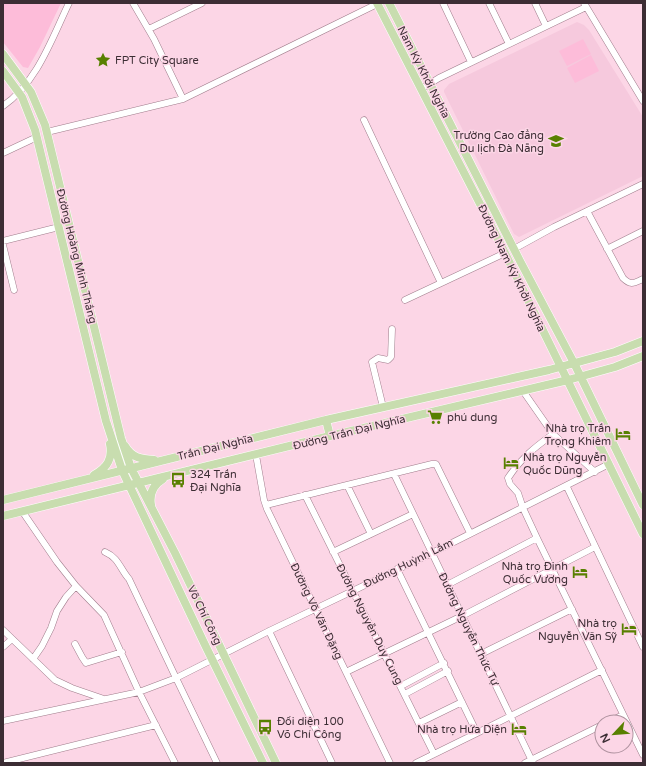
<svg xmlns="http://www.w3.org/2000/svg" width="646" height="766" viewBox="0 0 646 766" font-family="'Varela Round',sans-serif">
  <rect width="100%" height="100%" fill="#fcd6e6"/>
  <path fill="#f6c9dd" d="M577,22L584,25L589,30L643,117V176L519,237L514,234L444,92V90L449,84Z"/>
  <path fill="#fdbcd9" d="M3,3H61L40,47L28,68L23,67L3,42Z
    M583,39L591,54L567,66L559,51Z
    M591,55L599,71L575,83L567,68Z"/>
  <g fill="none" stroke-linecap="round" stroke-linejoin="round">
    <g stroke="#a07d8c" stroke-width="7">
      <path id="minor" d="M133,3L154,39L183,99
        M443,3L471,62
        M489,3L509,44
        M535,3L546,26
        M584,3L643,101
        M149,29L202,3
        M421,89L439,78L586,7
        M3,106C37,83 52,38 69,3
        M364,120L441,283
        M47,132L183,99L377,4
        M3,153L37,137
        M587,211L623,278C631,286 634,283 643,279
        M3,241L59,227
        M3,245L14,290
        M514,249L554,227L643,184
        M607,249L643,231
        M405,300L505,253
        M523,391L553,434L595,472
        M383,407L372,362L378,358L388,360L391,357L392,329
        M553,434C534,448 522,457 508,478L510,484L518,493L523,508L537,538L643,755
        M256,455L264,500L267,509L390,763
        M394,474L533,763
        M347,485L371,534
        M567,487L643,647
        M305,495L434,754
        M266,505L432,464H436L470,533
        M22,511L57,562L76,586L104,615L139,692L175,763
        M105,552C119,558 120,569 129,579L176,678L217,763
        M333,552L413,514
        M397,569L477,733
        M447,585L537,538
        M3,630L55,680L72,688L104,699
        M269,631L332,763
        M75,644L82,657L86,663L122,652
        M3,647L12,639
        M481,654L572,609
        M33,659L42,646L51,628L57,611L66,597L76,586
        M346,672L462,616L595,547
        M401,686L444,663
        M405,694L448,671
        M3,721L139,692L176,678L269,631L432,553L609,464
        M609,722L623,715
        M419,723L462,702
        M3,763L156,725
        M416,763L477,733L602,670
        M525,763L602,725"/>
    </g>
    <g stroke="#fff" stroke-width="9">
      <path id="major" d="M377,3L499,241L643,534
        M389,3L520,261L574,363L643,505
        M3,54L31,92L45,125L121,438L131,468L175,553L276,763
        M3,71L22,97L35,130L106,421L122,470L206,647L263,763
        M326,420L330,436
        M125,446C132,458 141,459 154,460
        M94,475C107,468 113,459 110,444
        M3,500L326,420L549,370L615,352L643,341
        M151,505C149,493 153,485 163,479
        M3,516L330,436L568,380L615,367L643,356"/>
    </g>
    <use href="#minor" stroke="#fff" stroke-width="6"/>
    <use href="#major" stroke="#c8ddaf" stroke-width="8"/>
  </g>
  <defs>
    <g id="sight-bare" transform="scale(1.2)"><path d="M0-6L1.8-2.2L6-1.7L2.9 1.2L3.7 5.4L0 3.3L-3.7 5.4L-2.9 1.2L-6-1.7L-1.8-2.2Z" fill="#588000" stroke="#fcd6e6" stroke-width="2.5" paint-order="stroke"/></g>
    <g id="university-bare" transform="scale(1.2)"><path d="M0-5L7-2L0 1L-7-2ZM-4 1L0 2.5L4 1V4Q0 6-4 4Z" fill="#588000" stroke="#fcd6e6" stroke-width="2.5" paint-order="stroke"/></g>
    <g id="supermarket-bare" transform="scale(1.2)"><path d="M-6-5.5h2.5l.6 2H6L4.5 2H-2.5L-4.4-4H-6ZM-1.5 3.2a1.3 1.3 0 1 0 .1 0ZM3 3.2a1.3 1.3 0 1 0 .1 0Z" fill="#588000" stroke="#fcd6e6" stroke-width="2.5" paint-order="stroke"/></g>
    <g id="hotel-bare" transform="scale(1.2)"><path d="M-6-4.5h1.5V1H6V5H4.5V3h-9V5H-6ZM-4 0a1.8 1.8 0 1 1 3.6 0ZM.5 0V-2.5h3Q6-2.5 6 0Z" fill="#588000" stroke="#fcd6e6" stroke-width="2.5" paint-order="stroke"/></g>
    <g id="bus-bare" transform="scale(1.2)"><path d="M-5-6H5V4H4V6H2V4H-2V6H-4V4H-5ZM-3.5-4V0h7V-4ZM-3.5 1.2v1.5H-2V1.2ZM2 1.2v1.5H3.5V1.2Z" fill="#588000" stroke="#fcd6e6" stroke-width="2.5" paint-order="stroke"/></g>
  </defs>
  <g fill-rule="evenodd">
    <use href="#sight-bare" x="103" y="60"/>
    <use href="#university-bare" x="556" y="141"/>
    <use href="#supermarket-bare" x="435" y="417"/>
    <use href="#hotel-bare" x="623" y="434"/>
    <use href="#hotel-bare" x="511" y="463"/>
    <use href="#bus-bare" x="178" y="480"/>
    <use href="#hotel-bare" x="580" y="572"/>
    <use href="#hotel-bare" x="629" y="629"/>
    <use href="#bus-bare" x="265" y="727"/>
    <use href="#hotel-bare" x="519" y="729"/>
  </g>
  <g text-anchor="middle" stroke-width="3" stroke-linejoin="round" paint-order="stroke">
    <g font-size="11" fill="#3c2d34" stroke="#fcd6e6" text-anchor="start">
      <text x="115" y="64">FPT City Square</text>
      <text x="544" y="139" text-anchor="end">Trường Cao đẳng<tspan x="544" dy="13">Du lịch Đà Nẵng</tspan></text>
      <text x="447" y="421">phú dung</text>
      <text x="611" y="432" text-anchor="end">Nhà trọ Trần<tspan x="611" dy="13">Trọng Khiêm</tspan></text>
      <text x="523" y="461">Nhà trọ Nguyễn<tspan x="523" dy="13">Quốc Dũng</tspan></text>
      <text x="190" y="478">324 Trần<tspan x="190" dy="13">Đại Nghĩa</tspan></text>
      <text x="568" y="570" text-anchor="end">Nhà trọ Đinh<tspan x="568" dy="13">Quốc Vương</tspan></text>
      <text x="617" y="627" text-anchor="end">Nhà trọ<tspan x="617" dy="13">Nguyễn Văn Sỹ</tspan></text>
      <text x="277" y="725">Đối diện 100<tspan x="277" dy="13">Võ Chí Công</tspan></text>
      <text x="507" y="733" text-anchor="end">Nhà trọ Hứa Diện</text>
    </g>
    <g font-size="11" fill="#3c2d34" stroke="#fcd6e6">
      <text transform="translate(424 72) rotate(63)" y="4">Nam Kỳ Khởi Nghĩa</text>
      <text transform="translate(77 256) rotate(76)" y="4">Đường Hoàng Minh Thắng</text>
      <text transform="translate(512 268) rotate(64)" y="4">Đường Nam Kỳ Khởi Nghĩa</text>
      <text transform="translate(349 432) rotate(-14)" y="4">Đường Trần Đại Nghĩa</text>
      <text transform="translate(215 447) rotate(-14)" y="4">Trần Đại Nghĩa</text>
      <text transform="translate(408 563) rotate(-26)" y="4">Đường Huỳnh Lắm</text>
      <text transform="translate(317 611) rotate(64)" y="4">Đường Võ Văn Đặng</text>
      <text transform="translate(205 615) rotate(64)" y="4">Võ Chí Công</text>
      <text transform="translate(370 624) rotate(63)" y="4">Đường Nguyễn Duy Cung</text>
      <text transform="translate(469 629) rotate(64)" y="4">Đường Nguyễn Thức Tự</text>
    </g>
  </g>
  <rect width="646" height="766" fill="none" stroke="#3c2d34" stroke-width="8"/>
  <g transform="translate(614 734) rotate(244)"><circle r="19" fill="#fcd6e6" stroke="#af929f"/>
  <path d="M0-3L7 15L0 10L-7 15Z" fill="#588000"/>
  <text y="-6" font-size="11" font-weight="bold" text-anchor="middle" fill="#3c2d34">N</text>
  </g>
</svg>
